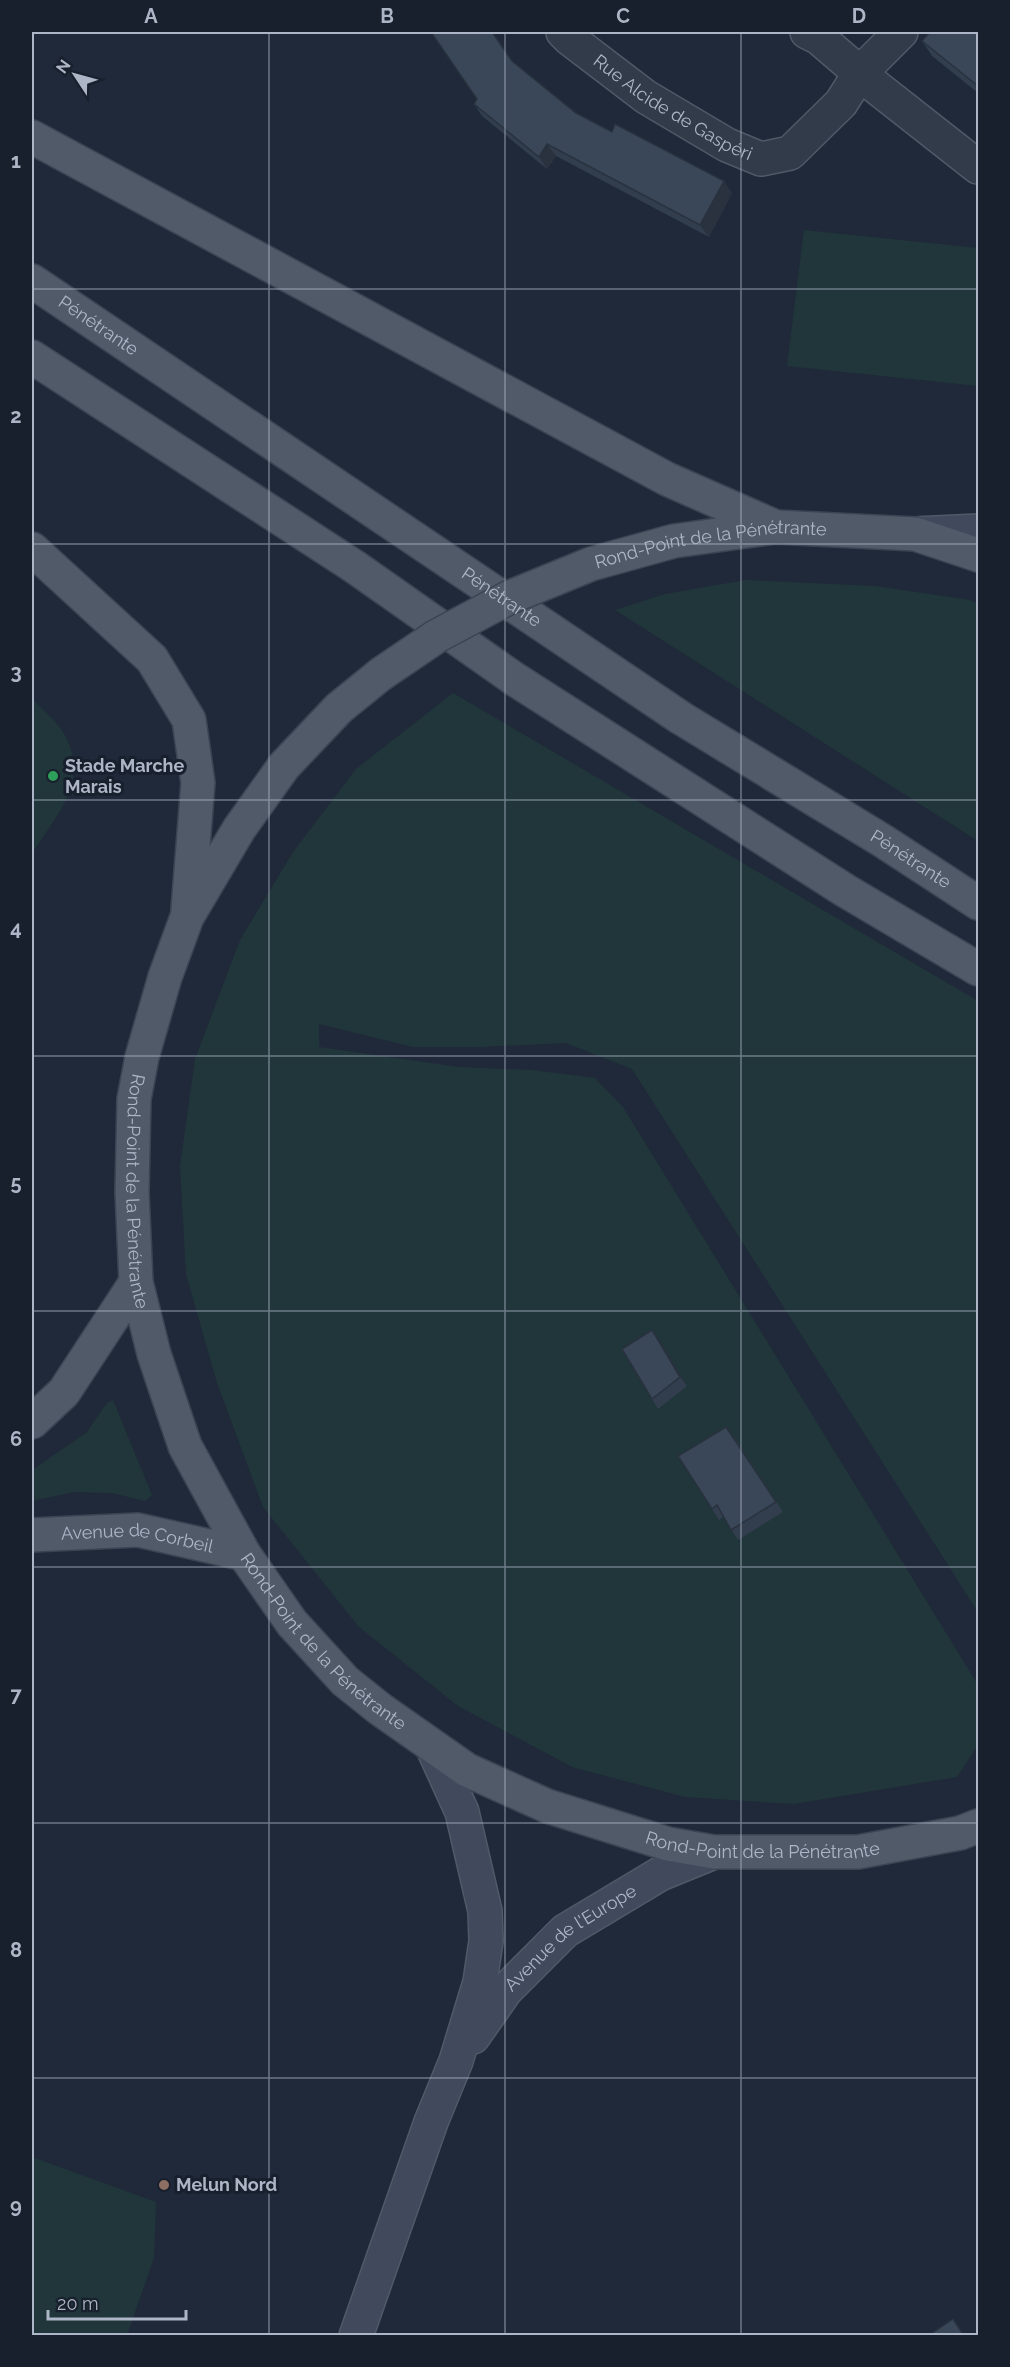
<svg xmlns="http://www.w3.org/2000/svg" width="1010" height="2367" viewBox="0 0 1010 2367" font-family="Raleway,sans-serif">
  <rect width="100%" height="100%" fill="#1f2939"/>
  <path fill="#21363a" d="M804,230L978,248V386L787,366Z
    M746,580L875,586L970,600L978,604V841L615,610L665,594Z
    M453,693L978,1001V1612L632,1069L566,1043L480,1047H413L319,1024V1047L459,1067L531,1070L595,1078L623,1107L978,1685V1736L976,1748L957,1777L794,1804L685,1797L572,1767L458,1706L359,1627L263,1507L217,1383L186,1274L180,1166L195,1059L240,940L293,852L356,769Z
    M32,698C41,709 56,720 63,732C92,780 56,815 32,854Z
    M113,1400L152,1495L145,1501L112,1493L74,1492L32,1501V1470L86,1433L107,1403Z
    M32,2157L156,2202L154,2258L127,2335H32Z"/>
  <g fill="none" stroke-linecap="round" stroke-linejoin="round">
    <g stroke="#505967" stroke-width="36">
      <g id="street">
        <path id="s1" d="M563,32L570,39L646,97L727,145L761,159L790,153L841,103L860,73L901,32"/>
        <path d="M807,32L819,38L875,86L978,167"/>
      </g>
    </g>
    <g stroke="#505967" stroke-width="36">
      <g id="secondary">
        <path d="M915,534L978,531"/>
        <path id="s2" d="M473,2037L506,1990L565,1931L660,1874L714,1852"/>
        <path d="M356,2336L431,2122L456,2061L480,1982L486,1941L485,1911L462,1812L432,1746"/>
      </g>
    </g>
    <g stroke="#3c4453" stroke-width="36">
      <g id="primary">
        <path d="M32,137L667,479L776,527"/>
        <path id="s3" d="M32,281L681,718L883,841L978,903"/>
        <path d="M32,357L355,567L516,680L846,891L978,969"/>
        <path d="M32,549L152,659L189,720L198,783L188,909"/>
        <path id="s4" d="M591,564L674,541L776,527L915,534L978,555"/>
        <path id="s5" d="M381,674L339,708L284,766L239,829L187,917L165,977L142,1057L134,1099L132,1192L136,1282L154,1354L185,1446L244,1554L292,1623L345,1681L380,1709L467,1770L547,1806L668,1844L714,1852H858L960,1833L978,1826"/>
        <path d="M32,1422L64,1392L136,1282"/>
        <path id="s6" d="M32,1535L138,1530L244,1554"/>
      </g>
    </g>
    <use href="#street" stroke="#323b49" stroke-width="33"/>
    <use href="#secondary" stroke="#404a5c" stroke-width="33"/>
    <use href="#primary" stroke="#505a69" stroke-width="33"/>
    <g stroke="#3c4453" stroke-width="36" stroke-linecap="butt">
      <path id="primary-bridge" d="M381,674L437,636L508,598L591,564"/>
    </g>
    <use href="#primary-bridge" stroke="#505a69" stroke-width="33"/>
  </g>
  <path fill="#323d4d" d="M978,32V93L932,56L922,41Z
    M512,61L576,113L732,193L709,237L556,156L547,169L482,116L474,104Z
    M652,1330L687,1386L658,1409L652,1399Z
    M734,1437L783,1512L738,1540L723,1517L719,1520L712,1509Z"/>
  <path fill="#29323e" d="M547,144L556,156L547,169L539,157Z
    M724,181L732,193L709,237L700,225Z
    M652,1330L659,1339L687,1386L680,1377Z"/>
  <path fill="#3a4759" stroke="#29323e" stroke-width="1.5" d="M431,32H492L512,61L576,113L612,132L615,124L724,181L700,225L547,144L539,157L474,104L477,99Z
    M930,32H978V86L922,41Z
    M652,1330L680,1377L652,1399L622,1349Z
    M726,1427L776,1502L731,1530L717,1505L712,1509L678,1456Z
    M953,2319L964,2336H928Z"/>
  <path fill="none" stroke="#adb6c6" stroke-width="1.5" stroke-opacity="0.55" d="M269,32V2336M505,32V2336M741,32V2336M32,289H978M32,544H978M32,800H978M32,1056H978M32,1311H978M32,1567H978M32,1823H978M32,2078H978"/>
  <circle fill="#2e9e5b" stroke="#18202d" stroke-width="2" cx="53" cy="776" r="6"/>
  <circle fill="#8d6e63" stroke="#18202d" stroke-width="2" cx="164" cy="2185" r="6"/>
  <g text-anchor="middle" stroke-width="6" stroke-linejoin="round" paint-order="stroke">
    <g font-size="18" fill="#adb6c6" stroke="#18202d">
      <text dy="6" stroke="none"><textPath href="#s1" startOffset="134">Rue Alcide de Gaspéri</textPath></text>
      <text dy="6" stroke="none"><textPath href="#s3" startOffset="80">Pénétrante</textPath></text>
      <text dy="6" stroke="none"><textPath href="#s4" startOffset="122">Rond-Point de la Pénétrante</textPath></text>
      <text dy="6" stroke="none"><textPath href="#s3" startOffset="566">Pénétrante</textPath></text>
      <text dy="6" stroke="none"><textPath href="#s3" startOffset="1052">Pénétrante</textPath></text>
      <text dy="6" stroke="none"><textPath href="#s5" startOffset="596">Rond-Point de la Pénétrante</textPath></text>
      <text dy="6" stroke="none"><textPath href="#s6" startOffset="106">Avenue de Corbeil</textPath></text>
      <text dy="6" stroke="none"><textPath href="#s5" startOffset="1100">Rond-Point de la Pénétrante</textPath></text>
      <text dy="6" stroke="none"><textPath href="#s5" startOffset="1604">Rond-Point de la Pénétrante</textPath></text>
      <text dy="6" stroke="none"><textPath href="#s2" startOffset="141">Avenue de l'Europe</textPath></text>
    </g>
    <g font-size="18" font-weight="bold" fill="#adb6c6" stroke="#18202d" text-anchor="start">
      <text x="65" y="772">Stade Marche<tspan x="65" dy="21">Marais</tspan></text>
      <text x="176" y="2191">Melun Nord</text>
    </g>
  </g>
  <rect width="1010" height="2367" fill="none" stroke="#18202d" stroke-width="66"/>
  <g transform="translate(75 75) rotate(306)" stroke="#18202d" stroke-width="4.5" paint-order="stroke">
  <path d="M0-4.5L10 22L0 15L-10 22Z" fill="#adb6c6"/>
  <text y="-9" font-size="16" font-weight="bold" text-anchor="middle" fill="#adb6c6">N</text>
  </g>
  <path d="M48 2310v9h138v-9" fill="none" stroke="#adb6c6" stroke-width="3"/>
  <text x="57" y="2310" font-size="18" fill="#adb6c6" stroke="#18202d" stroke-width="4.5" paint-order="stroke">20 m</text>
  <rect x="33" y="33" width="944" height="2301" fill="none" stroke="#adb6c6" stroke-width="2"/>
  <g font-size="20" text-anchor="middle" font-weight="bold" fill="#adb6c6">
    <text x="151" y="23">A</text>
    <text x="387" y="23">B</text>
    <text x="623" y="23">C</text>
    <text x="859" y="23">D</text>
    <text x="16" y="168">1</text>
    <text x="16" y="423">2</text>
    <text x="16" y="679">3</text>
    <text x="16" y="935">4</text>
    <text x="16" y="1190">5</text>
    <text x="16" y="1446">6</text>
    <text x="16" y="1702">7</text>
    <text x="16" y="1957">8</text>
    <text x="16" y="2213">9</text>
  </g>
</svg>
